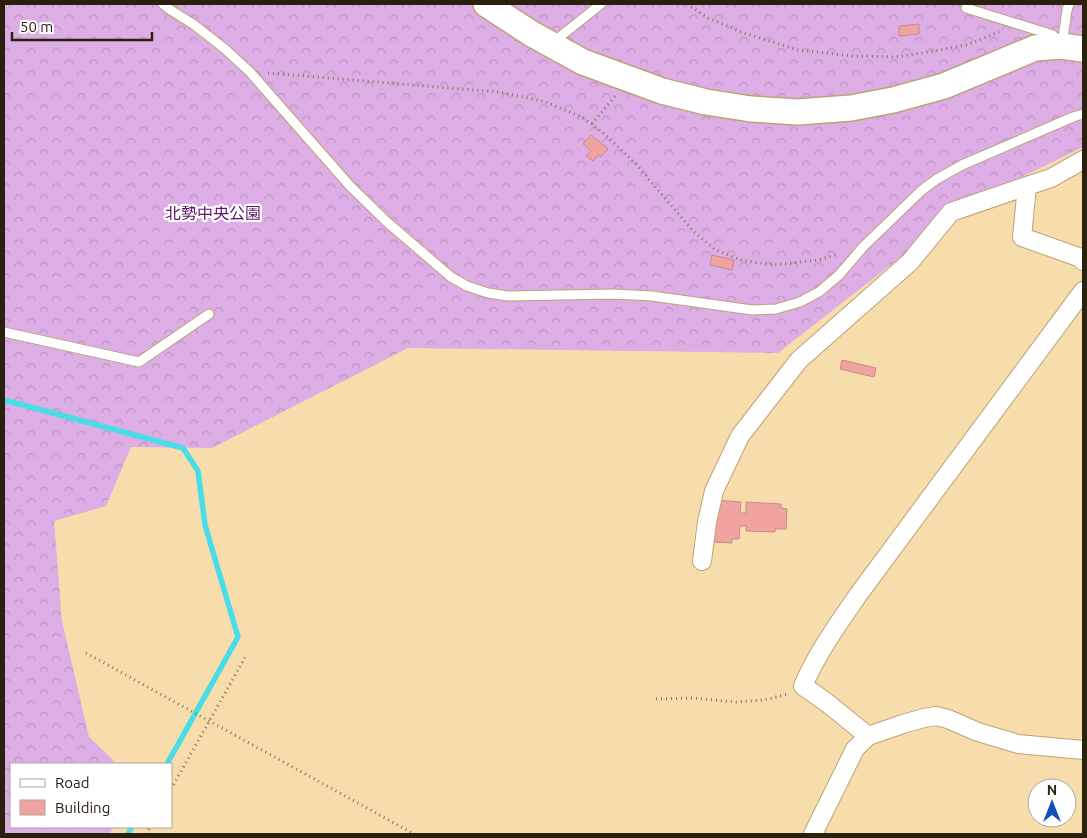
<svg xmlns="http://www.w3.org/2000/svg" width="1087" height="838" viewBox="0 0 1087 838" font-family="Ubuntu,'Noto Sans JP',sans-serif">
  <defs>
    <pattern id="forest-crowns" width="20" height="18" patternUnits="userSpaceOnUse" patternTransform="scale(1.25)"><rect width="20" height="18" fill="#ddade5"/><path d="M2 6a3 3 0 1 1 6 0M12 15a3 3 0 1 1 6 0" fill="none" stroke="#be95c3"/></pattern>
  </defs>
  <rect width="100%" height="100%" fill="#f7dcac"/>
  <path fill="url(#forest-crowns)" d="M4,4H1083V147L1026,175L902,256L778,353L408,348L212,448L131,447L106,506L54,521L62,621L89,737L113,760L115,764H11V827H114L109,834H4Z"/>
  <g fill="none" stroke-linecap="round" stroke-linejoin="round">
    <path stroke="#49dde7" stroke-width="5.5" d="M4,401H8L183,448L198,471L205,525L238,637L167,764
      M128,834L132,827"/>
  </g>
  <path fill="#f0a3a0" stroke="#c48c8a" d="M919,24V34L899,36V26Z
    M591,135L608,149L601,157L598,155L593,161L586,156L591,151L583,144Z
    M712,255L734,260L732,270L710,265Z
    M842,360L876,368L874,377L840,369Z
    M714,500L741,502L740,513H746V502L781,504V508L787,509L786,529H775V532L746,531V526H740L739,539H732V543L713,542Z"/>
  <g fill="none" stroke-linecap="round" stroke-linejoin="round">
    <g stroke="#bda375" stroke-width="11">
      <path id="lane" d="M163,4L169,9L193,24L225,49L250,72L350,186L387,222L451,277L467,286L488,293L508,296L614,294L652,296L752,310L776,309L800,302L819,292L839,275L863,247L922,190L937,179L962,165L1073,117L1083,114
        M969,4L966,8L1053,35L1058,42
        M552,43L601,4
        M1062,45L1067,10L1069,4
        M4,332L139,362L209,314"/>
    </g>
    <g stroke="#bda375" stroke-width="20">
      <path id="street" d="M1083,160L1051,178L1027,186L1022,237L1081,258L1083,261
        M702,561L707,522L714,491L740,436L799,360L910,262L951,212L1027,186
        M868,736L826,702L803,686C817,653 838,624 858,595L1083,291
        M813,834L855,749L868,736L903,724L924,718L936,716L948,719L978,732L1018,744L1083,750"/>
    </g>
    <g stroke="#bda375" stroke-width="28">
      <path id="secondary" d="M486,4L532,34L583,62L662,91L706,102L751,109L798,112L851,108L893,100L944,86L1035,48L1061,46L1083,49"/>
    </g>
    <path stroke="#867555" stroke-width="3" stroke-dasharray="1 4" stroke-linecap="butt" d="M687,4L708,18L744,33L798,50L852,56L895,57L929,52L966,45L999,32
      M268,73L498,92L543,101L579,116L592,124L609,138L636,164L693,231L714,249L740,260L774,265L818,260L839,254
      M592,124L616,95
      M86,653L414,834
      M656,699L692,698L736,702L764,700L788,694
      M171,789L247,654
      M146,834L150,827"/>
    <use href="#lane" stroke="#fff" stroke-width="9"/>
    <use href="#street" stroke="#fff" stroke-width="18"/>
    <use href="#secondary" stroke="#fff" stroke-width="25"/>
  </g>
  <g text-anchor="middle" stroke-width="4.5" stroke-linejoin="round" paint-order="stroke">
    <g font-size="16" fill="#5d1469" stroke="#fff">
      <text x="213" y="219">北勢中央公園</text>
    </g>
  </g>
  <rect width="1087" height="838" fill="none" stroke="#2a200e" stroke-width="10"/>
  <rect x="10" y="763" width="162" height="65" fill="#ffffff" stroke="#aaa69f"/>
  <rect x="20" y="779" width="25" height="8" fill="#ffffff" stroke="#aaa69f"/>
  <text x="55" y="788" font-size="15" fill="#2a200e">Road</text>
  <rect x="20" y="800" width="25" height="15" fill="#f0a3a0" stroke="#aaa69f"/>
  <text x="55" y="813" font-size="15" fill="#2a200e">Building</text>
  <g transform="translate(1052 803)"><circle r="24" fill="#ffffff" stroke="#aaa69f"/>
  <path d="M0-4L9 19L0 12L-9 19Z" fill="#154fbb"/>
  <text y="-8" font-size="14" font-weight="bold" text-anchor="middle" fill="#2a200e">N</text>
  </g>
  <path d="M12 32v8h140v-8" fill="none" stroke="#2a200e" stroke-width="2.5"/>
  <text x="20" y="32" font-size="15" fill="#2a200e" stroke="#ffffff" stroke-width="4" paint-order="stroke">50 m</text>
</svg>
